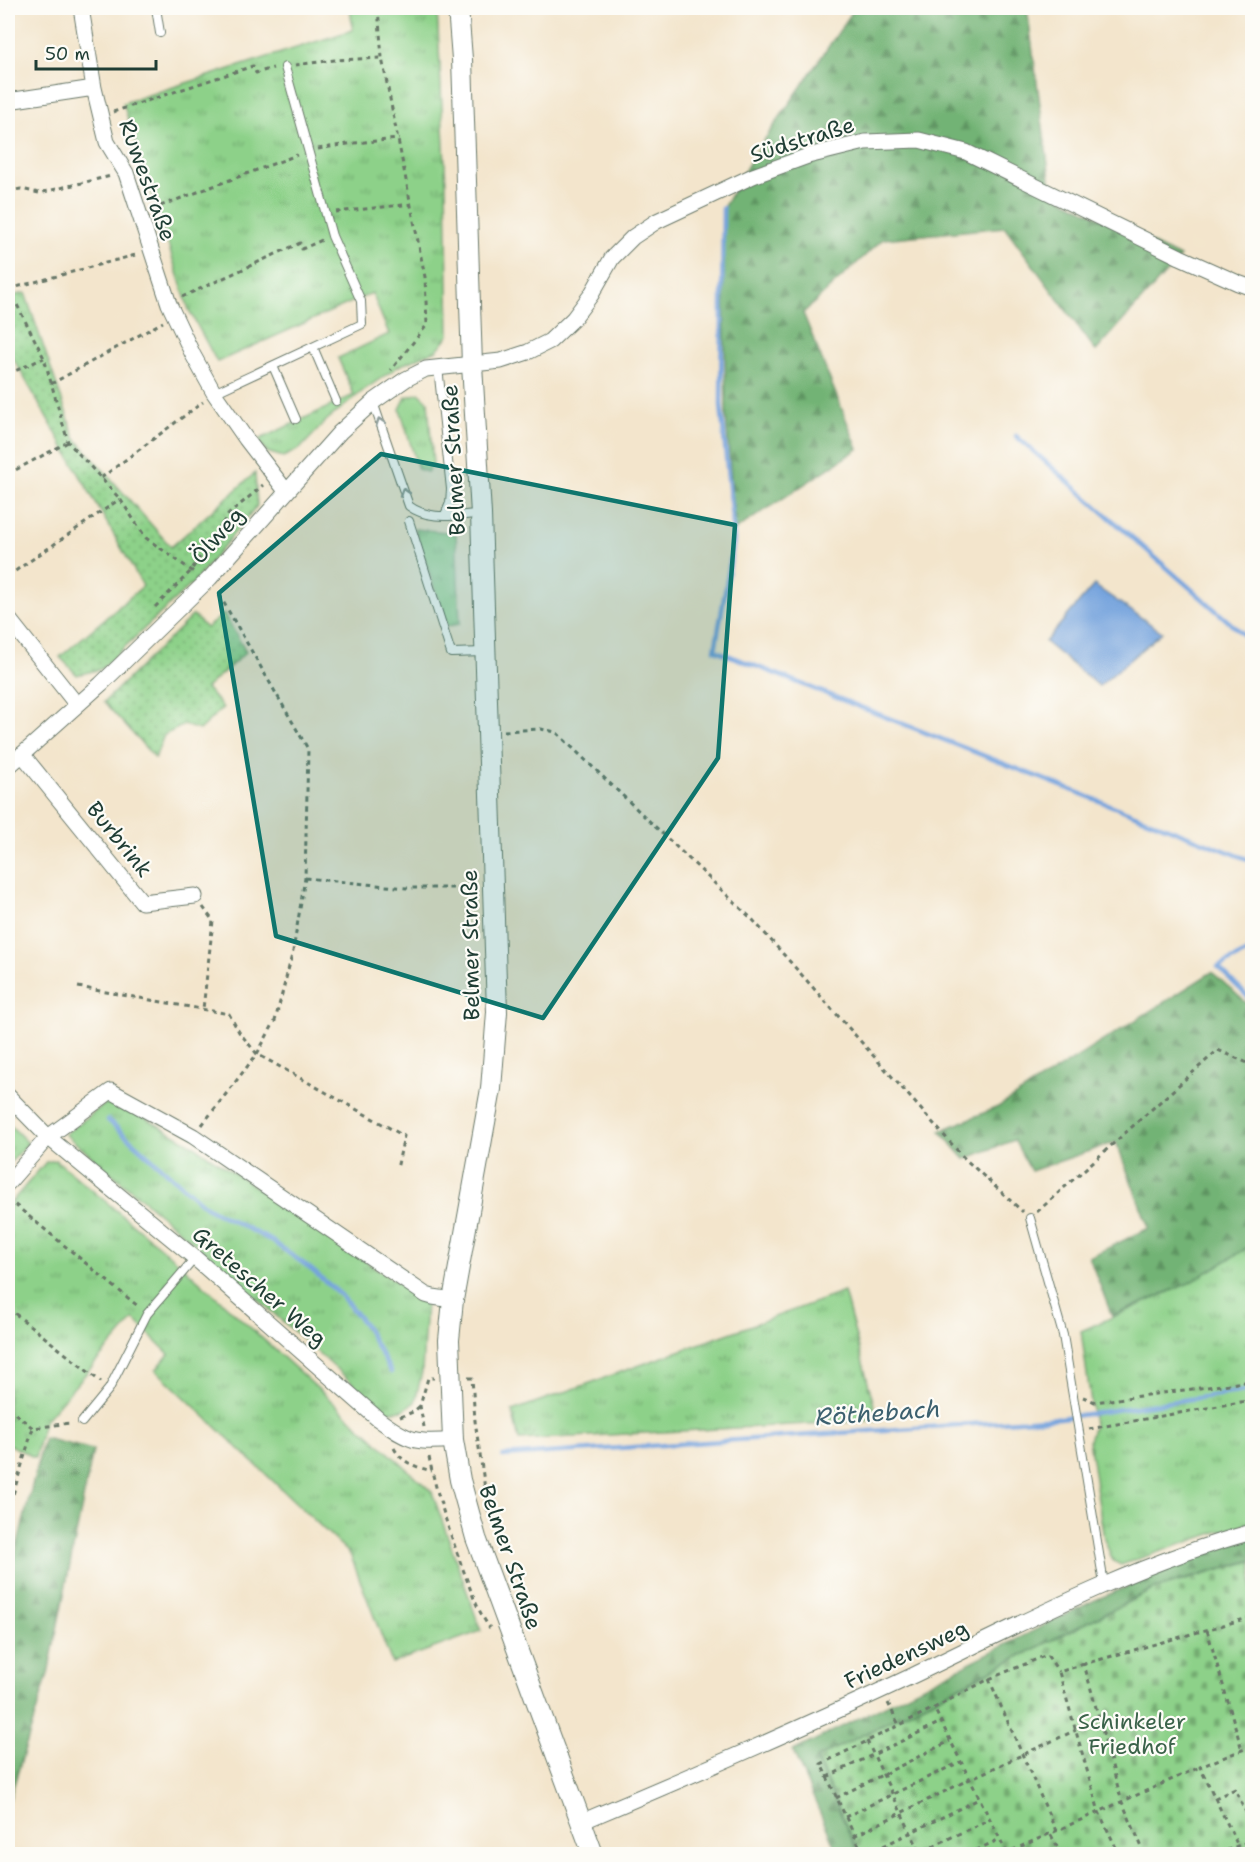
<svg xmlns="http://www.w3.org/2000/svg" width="1260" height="1862" viewBox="0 0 1260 1862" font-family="'Shantell Sans',sans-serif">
  <defs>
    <pattern id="grass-tufts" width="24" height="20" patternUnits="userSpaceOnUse" patternTransform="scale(1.5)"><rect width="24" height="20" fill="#8dd189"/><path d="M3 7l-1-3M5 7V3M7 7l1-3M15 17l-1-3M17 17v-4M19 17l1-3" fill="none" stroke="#73ab71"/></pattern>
    <pattern id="forest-firs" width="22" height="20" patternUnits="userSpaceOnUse" patternTransform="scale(1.5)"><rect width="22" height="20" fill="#72b375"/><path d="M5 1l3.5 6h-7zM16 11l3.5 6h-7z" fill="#5d9361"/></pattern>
    <pattern id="cemetery-stones" width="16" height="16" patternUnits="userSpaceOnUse" patternTransform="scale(1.5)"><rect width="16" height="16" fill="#8dd189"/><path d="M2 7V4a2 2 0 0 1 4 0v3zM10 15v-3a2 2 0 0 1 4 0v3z" fill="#73ab71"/></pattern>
    <pattern id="park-dots" width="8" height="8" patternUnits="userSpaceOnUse" patternTransform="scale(1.5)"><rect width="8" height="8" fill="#8dd189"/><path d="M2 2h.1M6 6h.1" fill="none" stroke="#73ab71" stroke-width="1.8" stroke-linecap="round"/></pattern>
  </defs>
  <rect width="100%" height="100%" fill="#fdfcf7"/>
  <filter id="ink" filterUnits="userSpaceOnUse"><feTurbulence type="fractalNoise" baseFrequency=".0167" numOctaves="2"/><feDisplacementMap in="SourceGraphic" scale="12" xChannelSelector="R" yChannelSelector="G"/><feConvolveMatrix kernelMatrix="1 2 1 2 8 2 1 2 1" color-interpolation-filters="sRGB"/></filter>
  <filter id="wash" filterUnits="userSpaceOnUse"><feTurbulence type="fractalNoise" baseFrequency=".008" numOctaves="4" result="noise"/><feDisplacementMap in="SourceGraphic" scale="24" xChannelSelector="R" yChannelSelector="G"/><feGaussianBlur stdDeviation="1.35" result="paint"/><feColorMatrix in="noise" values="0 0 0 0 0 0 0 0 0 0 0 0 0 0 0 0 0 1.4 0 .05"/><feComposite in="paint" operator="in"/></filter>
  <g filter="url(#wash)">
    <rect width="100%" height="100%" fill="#f3e5cc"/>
    <path fill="url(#grass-tufts)" stroke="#56875e" stroke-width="1.5" d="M350,8H437L446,185L449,335L437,350L399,366L364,390L327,420L300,449L283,457L267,452L258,440L354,395L338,358L389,334L372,293L217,362L189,310L123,103L353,30Z
      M419,393L428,401L433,464L427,472L418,469L400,409L406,397Z
      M415,529L456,533L460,624L447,626Z
      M112,1099L191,1144L426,1302L422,1372L415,1402L403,1410L385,1412L202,1250L65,1134Z
      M8,1123L28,1143L8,1165Z
      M56,1160L178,1262L432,1492L481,1631L392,1663L350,1554L156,1370L169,1354L134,1319L44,1421L35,1458L8,1444V1206L46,1162Z
      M1252,1245V1523L1217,1532L1121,1565L1113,1561L1104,1539L1089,1440L1094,1425L1081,1331L1189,1283Z
      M844,1292L878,1420L519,1440L512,1411Z"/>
    <path fill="url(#forest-firs)" stroke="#487854" stroke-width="1.5" d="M855,8H1027L1052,194L1180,257L1096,351L1005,227L883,239L803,313L858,449L735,530L726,416L723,208L752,158Z
      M1212,972L1252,1008V1245L1189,1283L1112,1316L1089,1257L1149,1228L1116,1142L1031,1171L1014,1140L965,1159L940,1131L998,1107Z
      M44,1438L93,1450L48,1674L8,1804V1583Z
      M1252,1538V1560L1155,1588L816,1758L858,1854H838L793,1751L1093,1601L1228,1544Z"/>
    <path fill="url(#cemetery-stones)" stroke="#56875e" stroke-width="1.5" d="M1252,1561V1854H859L817,1758L1155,1589Z"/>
    <path fill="url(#park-dots)" stroke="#56875e" stroke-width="1.5" d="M25,293L75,438L171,547L255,473L257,506L194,582L101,669L77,675L60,657L143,586L8,349V297Z
      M224,614L246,652L206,688L223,708L199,730L184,725L164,735L155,758L104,702L193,615L206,628Z"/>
    <path fill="#74a3dd" stroke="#4a7088" stroke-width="1.5" d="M1094,585L1162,632L1099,686L1045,642Z"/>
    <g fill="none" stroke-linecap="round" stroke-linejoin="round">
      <path stroke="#74a3dd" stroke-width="4.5" d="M723,208L721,405L734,540L715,650L1252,861
        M1016,436L1252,642
        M1252,950L1218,967L1252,1001
        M108,1120L206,1207L272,1241L307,1266L341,1295L364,1324L391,1372
        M503,1456L1060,1418L1252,1390"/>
    </g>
  </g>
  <g filter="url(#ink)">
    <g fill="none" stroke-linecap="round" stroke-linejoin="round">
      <g stroke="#697869" stroke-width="10">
        <path id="service" d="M156,8L160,33
          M313,347L336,401
          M273,366L296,419
          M438,367L451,489L450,503L445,515
          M214,393L362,324L361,301L332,236L285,67
          M373,402L409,506C429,521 455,515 480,514
          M409,521L451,653L484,652
          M1030,1218L1063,1335L1104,1584
          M82,1422L109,1389L147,1314L195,1258"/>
      </g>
      <g stroke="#697869" stroke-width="17">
        <path id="minor" d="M81,8L94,88L107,142L126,173L169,304L193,355L214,393L246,439L286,491
          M8,101L94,88
          M8,618L77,705
          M22,754L142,902L195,896
          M8,767L101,684L210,578L340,432L373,402L406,379L426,369L501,361L528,352L550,341L573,319L591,295L612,258L633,237L657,221L753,176L808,156L865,142L919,140L966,152L1180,257L1238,283L1252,288
          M8,1096L48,1137L195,1258L378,1419C408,1441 416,1444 453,1440
          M8,1183L48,1137L111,1091L193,1136L426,1295L433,1297L453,1300
          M581,1822C693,1775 804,1727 914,1675C1024,1622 1134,1564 1252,1532"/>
      </g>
      <g stroke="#697869" stroke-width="22">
        <path id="tertiary" d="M458,8L462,59L472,365L481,514L497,1012L491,1089L453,1300L449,1340L453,1440L460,1480L476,1538L593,1854"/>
      </g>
      <path stroke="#697869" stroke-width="3" stroke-dasharray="4.5 4.5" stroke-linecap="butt" d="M378,8L382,58L425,277L427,325L391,370
        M8,49L13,85
        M295,65L335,60L382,58
        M113,112L253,66L256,73L273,68
        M318,149L354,143L399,139
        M8,191L21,189L39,193L111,176
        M152,209L297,155
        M336,212L412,204
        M9,289L44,358L68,442L120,499L146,538L195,573
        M9,289L139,254
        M182,297L300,243L302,249L322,240
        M8,374L44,358
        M51,384L163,322
        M8,474L68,442
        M101,478L203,402
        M8,576L120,499
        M155,607L190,572L228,515L263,485
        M504,731L541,729L556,732L753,920L965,1159L1023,1212
        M305,878L407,888H476
        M203,907L213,921L203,1009
        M78,987L229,1014L239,1032L257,1054L404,1136L397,1169
        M202,1125L257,1054L275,1021L293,951L305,878L308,749L217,591
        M8,1199L139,1307
        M1037,1212L1218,1050L1252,1065
        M8,1308L101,1382
        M468,1378H472L475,1421L489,1516
        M1083,1397L1095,1402L1252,1381
        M8,1408L33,1428L70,1423
        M400,1417L413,1412L420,1406
        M424,1427L420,1406L428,1378H434
        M1089,1429L1252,1400
        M394,1448C402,1463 416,1467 432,1471
        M429,1457C436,1493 449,1530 461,1564C470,1587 476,1609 490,1628
        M8,1511L33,1428
        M1207,1630L1242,1750
        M1084,1664L1059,1672L1099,1812L1119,1854
        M989,1679L1056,1831
        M888,1703L899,1725
        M867,1741L921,1854
        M1252,1746L1200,1767L1215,1798L1235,1789L1252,1825
        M827,1777L941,1722
        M836,1798L950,1741
        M1215,1798L1238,1846
        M845,1817L960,1762
        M1051,1835L1061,1854
        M854,1836L970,1779L1076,1730
        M1007,1853L934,1708L989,1679L1047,1655L1059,1672
        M863,1854L821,1764L934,1708
        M867,1854L979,1799
        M916,1854L990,1819
        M968,1854L1000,1839
        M1004,1854L1200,1767
        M1145,1854L1122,1802L1084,1664L1252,1617
        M1218,1854L1252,1840"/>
      <use href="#service" stroke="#fff" stroke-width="8"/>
      <use href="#minor" stroke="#fff" stroke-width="15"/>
      <use href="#tertiary" stroke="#fff" stroke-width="20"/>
    </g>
    <defs><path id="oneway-chevron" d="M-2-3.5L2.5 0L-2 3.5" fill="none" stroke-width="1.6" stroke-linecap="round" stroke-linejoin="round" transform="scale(1.5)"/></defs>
    <g stroke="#8f9e9a">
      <use href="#oneway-chevron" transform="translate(380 422) rotate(-109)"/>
      <use href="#oneway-chevron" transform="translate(404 492) rotate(-109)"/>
    </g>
  </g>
  <path fill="#0f766e" fill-opacity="0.2" stroke="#0f766e" stroke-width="4.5" stroke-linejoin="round" d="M381,454L735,525L718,758L543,1018L276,936L219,593Z"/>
  <g text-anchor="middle" stroke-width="4.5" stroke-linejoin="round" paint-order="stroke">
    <g font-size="22" fill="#1f3d34" stroke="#fdfcf7">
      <text transform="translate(802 139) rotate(-17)" y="8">Südstraße</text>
      <text transform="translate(148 180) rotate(70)" y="8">Ruwestraße</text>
      <text transform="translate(453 460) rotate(-93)" y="8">Belmer Straße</text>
      <text transform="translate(217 535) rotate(-48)" y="8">Ölweg</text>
      <text transform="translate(120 839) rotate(51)" y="8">Burbrink</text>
      <text transform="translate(470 945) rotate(-91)" y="8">Belmer Straße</text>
      <text transform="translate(260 1286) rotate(41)" y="8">Gretescher Weg</text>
      <text transform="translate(511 1557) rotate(71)" y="8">Belmer Straße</text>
      <text transform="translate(906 1654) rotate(-25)" y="8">Friedensweg</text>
    </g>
    <g font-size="22" fill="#3a6249" stroke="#fdfcf7">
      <text x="1132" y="1729">Schinkeler<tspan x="1132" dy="25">Friedhof</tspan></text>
    </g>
    <g font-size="24" font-style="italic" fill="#3d616f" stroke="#fdfcf7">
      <text transform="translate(878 1413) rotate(-4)" y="8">Röthebach</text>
    </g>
  </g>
  <rect width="1260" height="1862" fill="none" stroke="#fdfcf7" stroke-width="30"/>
  <path d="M36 60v9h120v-9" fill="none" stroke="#1f3d34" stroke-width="3"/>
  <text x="45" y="60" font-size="18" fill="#1f3d34" stroke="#fdfcf7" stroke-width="4.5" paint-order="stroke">50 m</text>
</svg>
